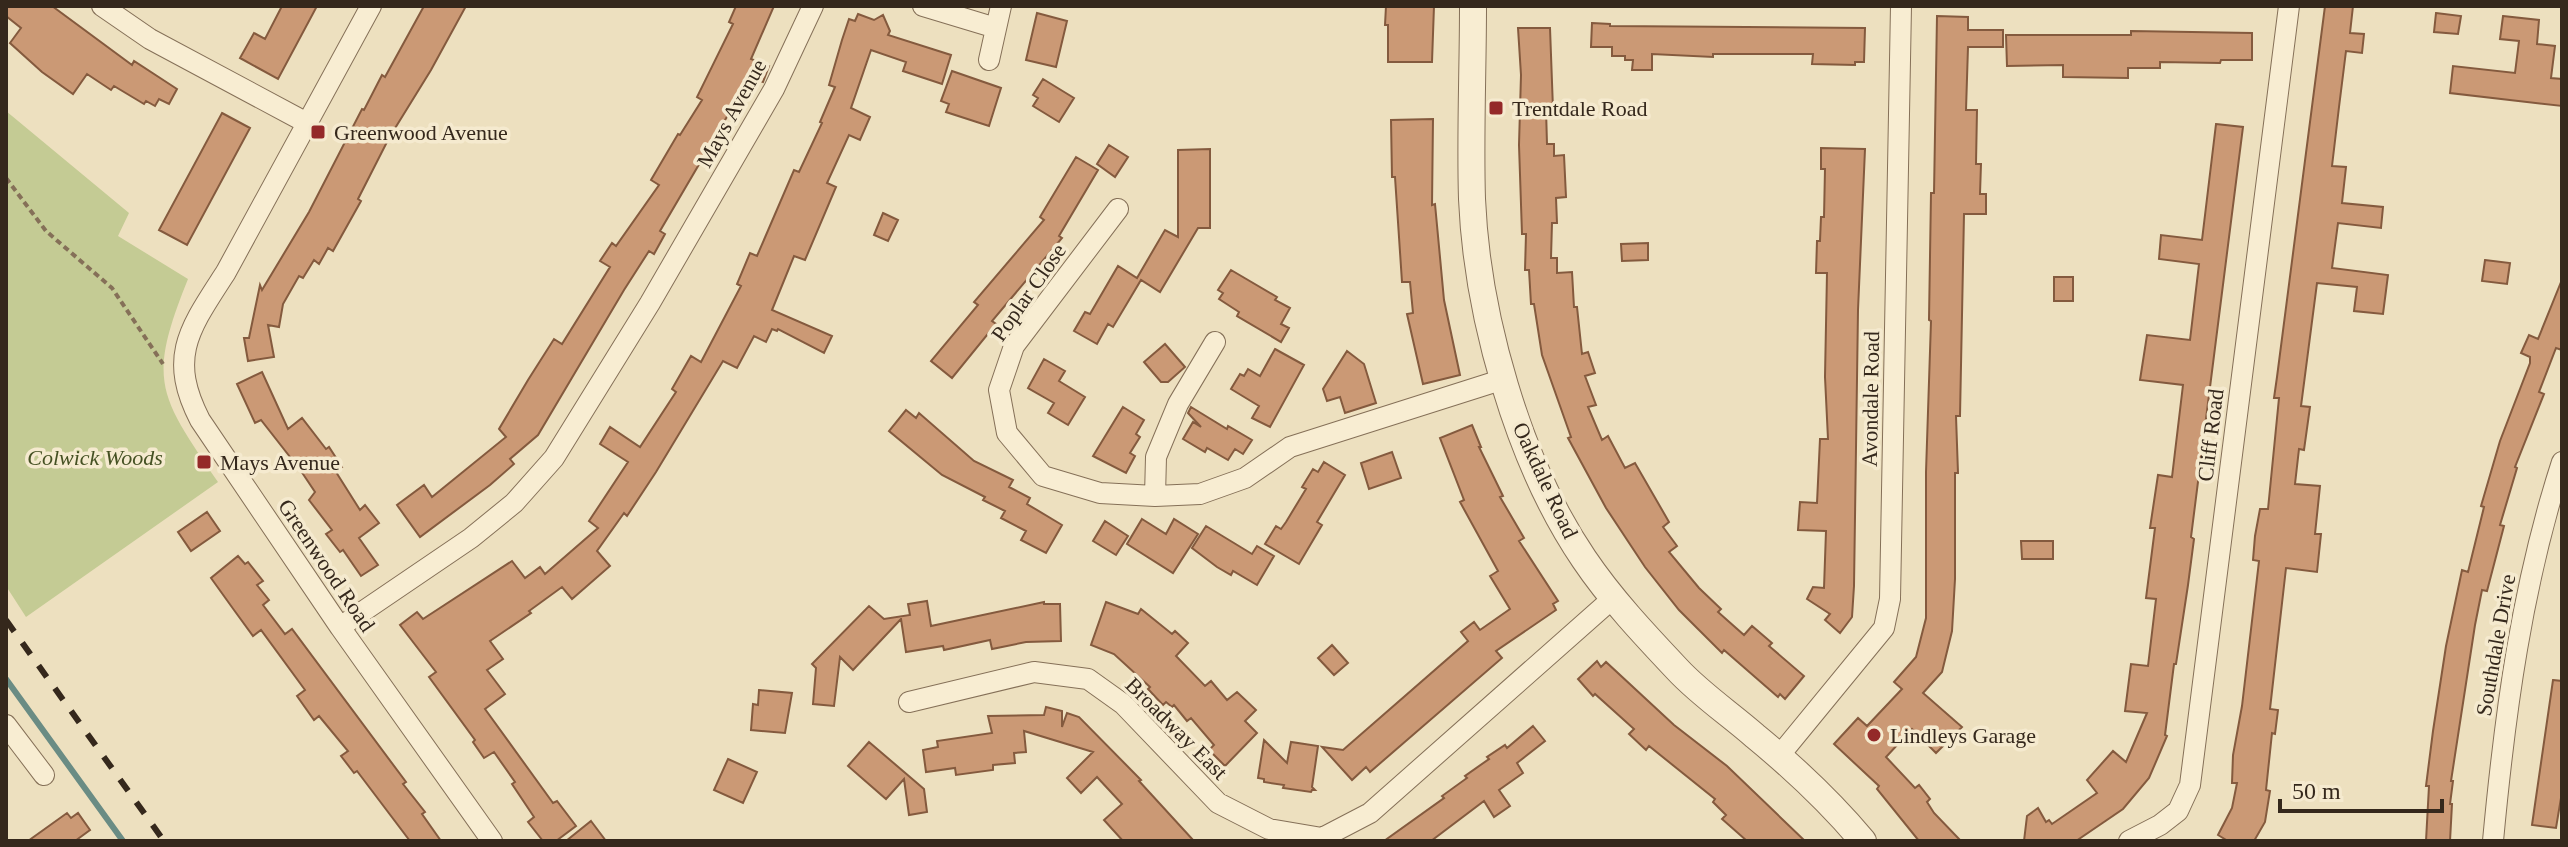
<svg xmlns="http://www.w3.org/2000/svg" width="2568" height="847" viewBox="0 0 2568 847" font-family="'Times New Roman',serif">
  <rect width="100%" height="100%" fill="#ede0bf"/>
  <path fill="#c4cb94" d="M6,111L129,213L118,236L188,279C147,381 158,394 218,482L26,617L6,586Z"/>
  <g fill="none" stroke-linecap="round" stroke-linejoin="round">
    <path stroke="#6a8c84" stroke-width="6" d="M6,679L123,841"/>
  </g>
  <path fill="#cb9975" stroke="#845a3e" stroke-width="2" d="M6,6H52L132,65L134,61L177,89L169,104L159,99L155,106L146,101L144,104L114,86L111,90L87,74L73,94L42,72L10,43L21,28L6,16Z
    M282,6H317L278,79L240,58L254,33L265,39Z
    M424,6H466L431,70L389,138L358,199L361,201L333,251L328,248L319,264L314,260L303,278L299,276L283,304L279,327L268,325L274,357L248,361L244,338H249L260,285L262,290L309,212L362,109L364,110L382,75L385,77Z
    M736,6H774L751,59L769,66L763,82L755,79L733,118L728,115L660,231L665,234L654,254L649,251L624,290L538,435L510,459L514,464L490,485L420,537L397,505L424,485L432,497L506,437L499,429L528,380L554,339L562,344L610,267L600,261L612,243L616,246L659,185L651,180L678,134L680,135L702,100L697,97L733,24L729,22Z
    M1386,6H1434L1432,62H1388V25H1385Z
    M2325,6H2353L2350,33L2364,34L2362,53L2346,51L2339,107L2332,166L2346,167L2342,203L2383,207L2381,228L2338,223L2332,268L2388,275L2383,314L2354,311L2357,287L2317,283L2301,406L2310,407L2304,450L2299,449L2295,484L2320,486L2315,534H2321L2317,572L2286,568L2270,709L2278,710L2275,734L2272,733L2266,790L2270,791L2265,822L2254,841H2228L2218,835L2232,808L2237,783H2232L2233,755L2242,706L2259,561L2253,560L2255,536L2260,509H2268L2279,398H2274L2277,377Z
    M1037,13L1067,21L1056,67L1026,60Z
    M2436,13L2461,16L2458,34L2434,32Z
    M858,14L874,20L883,15L890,31L888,35L951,55L942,84L903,71L906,62L871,50L851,108L870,117L860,140L849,135L827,183L836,187L805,260L794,256L772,310L832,336L824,353L778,329L777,331L772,329L766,342L754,336L737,368L723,361L656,472L627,516L624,513L597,551L610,566L572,599L562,587L529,611L531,613L490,641L503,659L487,670L505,694L485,709L553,803L557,801L576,826L556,841H543L528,822L534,817L512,784L515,782L494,752L484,758L473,742L475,740L429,677L436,672L400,625L417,612L423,619L512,561L525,578L540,567L545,574L598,528L589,521L628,462L600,444L610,427L640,447L676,392L672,389L691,356L701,362L741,286L737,284L750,253L757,256L794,170L799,172L822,123L820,122L835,87L829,85L842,40L849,19L855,21Z
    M1937,16L1968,17V30H2003V47H1968L1966,110H1977L1976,164H1981L1980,194H1986V214H1964L1960,416H1956L1958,473H1955V579L1952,631L1942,672L1923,693L1962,727L1936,753L1912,729L1886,757L1915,788L1919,785L1930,799L1927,802L1934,813L1961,841H1919L1877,789L1879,786L1834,744L1858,718L1867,726L1902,689L1894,682L1916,657L1926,618V472L1931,321L1929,320L1931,193H1934Z
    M2503,16L2539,20L2537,44L2555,46L2551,78L2562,79V106L2450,93L2453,66L2515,73L2519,41L2500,39Z
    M1592,23L1610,24V26L1865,28L1864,62H1855V65L1812,64L1813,54H1713V57L1652,54V70H1632L1633,60H1625V56H1612V47H1591Z
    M1518,28H1550L1553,109H1546L1547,144H1554V156L1564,155L1566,197L1556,198L1557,223H1552L1551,258H1557V273L1572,272L1574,307H1577L1582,354L1588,352L1595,373L1585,376L1596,405L1588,407L1602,440L1608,436L1625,468L1635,463L1669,522L1663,527L1677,546L1669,552L1699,588L1721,609L1718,612L1744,635L1752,626L1772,643L1769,646L1804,676L1785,699L1780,694L1778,697L1724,650L1722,653L1679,610L1645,567L1606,508L1568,438L1571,437L1542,355L1534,304H1531L1529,270H1525L1526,234H1522L1519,145L1521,75Z
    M2131,31L2252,33V60H2221L2220,63L2160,62V68H2128V78L2063,77V65L2007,66L2006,35H2131Z
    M952,71L1001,88L989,126L946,112L949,104L941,101Z
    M1043,79L1074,98L1059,122L1033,106L1038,98L1033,95Z
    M222,113L250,128L187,245L159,230Z
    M1433,119L1432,205L1435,204L1444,300L1460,375L1423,384L1407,314L1413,313L1410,282H1402L1395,177H1392L1391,120Z
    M2216,124L2243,127L2191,537L2194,539L2188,585L2176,664H2174L2165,735L2167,736L2149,778L2123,809L2076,841H2024L2027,816L2038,808L2046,822L2049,820L2052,824L2097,793L2087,780L2113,751L2126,762L2147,713L2125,711L2131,664L2148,666L2156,599L2146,598L2155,528H2150L2158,475L2172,477L2183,385L2140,380L2147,335L2190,340L2199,264L2159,259L2161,235L2202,240Z
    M1109,145L1128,157L1115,177L1097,164Z
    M1821,148L1865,149L1858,310L1854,586L1852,617L1840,633L1825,620L1830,614L1807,599L1813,587L1824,588L1826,531L1798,530L1800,502L1817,503L1820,439H1828L1825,377L1827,273H1816L1817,241H1820L1821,217H1824L1825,169H1821Z
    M1210,149V228H1198L1160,292L1141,280L1113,327L1108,324L1097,344L1074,331L1085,312L1090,314L1118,266L1137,278L1165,230L1178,237V150Z
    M1076,157L1098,170L1059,236L1062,238L992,321L996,324L952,378L931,361L978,305L974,302L1044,220L1040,217Z
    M883,213L898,220L888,241L874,235Z
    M1648,243V260L1622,261L1621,244Z
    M2485,260L2510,263L2507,284L2482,281Z
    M1231,270L1277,297L1275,300L1290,308L1281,324L1289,328L1281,342L1237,316L1239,312L1219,299L1223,293L1218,290Z
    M2054,277H2073V301H2054Z
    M2561,282L2562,350L2556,348L2539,392L2544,394L2515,467L2517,468L2500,525L2504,526L2487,591L2482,590L2475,625L2451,781H2453L2450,804H2452L2450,841H2426L2429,786H2426L2433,731L2446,646L2462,570L2468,572L2484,507L2481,506L2500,441L2530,363V357L2521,353L2529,335L2538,339Z
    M1165,344L1185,367L1168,382H1161L1144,362Z
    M1275,349L1304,365L1270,427L1252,418L1259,406L1231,389L1240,374L1244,376L1248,369L1260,376Z
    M1347,351L1364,364L1376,403L1345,413L1340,397L1327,401L1323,389Z
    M1044,359L1065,371L1059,381L1085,397L1068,425L1048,413L1054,403L1028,388Z
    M262,372L288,429L302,418L326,449L329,447L342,467L336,472L360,510L365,505L379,523L359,538L378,565L361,576L343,550L340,552L326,534L332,530L309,500L315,492L301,471L261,420L255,423L237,384Z
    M1123,407L1144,420L1136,434L1140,437L1130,453L1135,456L1126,473L1093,456Z
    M1191,407L1227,429L1228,426L1252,440L1243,454L1235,449L1228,460L1207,448L1205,452L1183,439L1193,422L1201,427L1188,413Z
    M906,410L916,418L919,413L974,461L1013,480L1009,487L1030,498L1027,504L1062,525L1046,553L1021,540L1026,531L1001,518L1005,511L983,500L985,497L942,475L889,431Z
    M1472,425L1481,447H1479L1503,496L1500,497L1524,538L1519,541L1558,601L1553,604L1556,610L1496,651L1502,658L1370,772L1366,767L1352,780L1322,747L1343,750L1468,641L1461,632L1474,622L1480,630L1510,609L1490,576L1498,571L1460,502L1464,500L1440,438Z
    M1392,452L1401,478L1369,489L1361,463Z
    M1324,462L1345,475L1317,522L1322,525L1299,564L1265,544L1276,526L1281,529L1286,522L1306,489L1302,487L1313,469L1318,472Z
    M207,512L220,531L191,551L178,532Z
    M1142,519L1166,534L1174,519L1198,534L1173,573L1127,544Z
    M1105,521L1128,536L1116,555L1093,541Z
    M1206,526L1252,554L1257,546L1274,556L1257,585L1233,571L1231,575L1217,567L1192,548Z
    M2021,541H2053V559H2022Z
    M238,556L245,564L248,562L263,581L257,585L269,600L263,605L285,634L292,629L406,782L403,784L425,812L422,814L441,841H410L357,771L354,773L341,756L348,751L319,716L314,720L297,696L305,690L261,630L253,636L234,610L211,578Z
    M927,601L931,626L1044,602V604H1060L1061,641L1026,642L992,649L990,640L944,650L943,646L906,652L901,619L853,670L840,657L834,706L813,704L816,668L812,664L869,606L884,619L910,615L908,604Z
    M1106,602L1138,614L1141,609L1172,634L1175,631L1188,643L1176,656L1205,686L1211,681L1227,700L1237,692L1256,710L1245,721L1257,733L1225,766L1209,750L1214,745L1191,718L1187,721L1174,705L1172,707L1166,702L1163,705L1148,689L1150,687L1114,654L1091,645Z
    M1332,645L1348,663L1334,675L1318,658Z
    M1597,661L1601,667L1606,662L1674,725L1727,766L1805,841H1747L1722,819L1726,815L1713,802L1715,799L1649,746L1646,750L1629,734L1634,729L1595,694L1593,696L1578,679Z
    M2553,680L2562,681V792L2556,828L2532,825Z
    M759,690L792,693L785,733L751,730L753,704L758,705Z
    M1046,707L1062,711V727L1067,713L1079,717L1141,780L1139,781L1194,841H1123L1104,820L1122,804L1097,777L1081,793L1067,778L1093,752L1024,731L1026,752L1014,753L1015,763L993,765V770L956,775L955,768L926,772L923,750L938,747L937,741L992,733L988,716L1044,715Z
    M1533,726L1545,741L1517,763L1523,773L1499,790L1510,806L1494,817L1484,801L1431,841H1384L1444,798L1442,796L1467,778L1465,776L1489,759L1487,757L1505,745L1507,748Z
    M1264,740L1287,763L1291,742L1318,746L1312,787L1315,790H1312L1311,792L1283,788L1284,785L1264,782V779L1258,778Z
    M869,742L924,789L927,812L909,815L904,779L886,799L848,766Z
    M728,759L757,772L743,803L714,790Z
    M67,813L71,818L78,813L90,830L75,841H28Z
    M591,821L606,841H566Z"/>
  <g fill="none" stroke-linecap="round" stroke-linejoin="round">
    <g stroke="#857058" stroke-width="22">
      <path id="minor" d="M102,6L150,39L307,123
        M371,6L226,272C190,328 167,356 200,420L340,627L492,841
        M923,6L996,28
        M989,60L1001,6
        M1118,209L1014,346L999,390L1007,433L1043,476L1100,493L1155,496L1200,494L1245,478L1290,447L1504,379
        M1155,496L1156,457L1178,404L1215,342
        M340,627L471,538L514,503L554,458L650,303L774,89L813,6
        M909,702L1034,672L1088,679L1123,704L1218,803L1269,829L1322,838L1370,813L1612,599
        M6,725L44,775
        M1779,756L1884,628L1890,599L1901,6
        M2129,841L2160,825L2178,811L2190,785L2289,6
        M2493,841C2505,712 2522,585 2562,462"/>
    </g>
    <g stroke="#857058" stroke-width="28">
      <path id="tertiary" d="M1473,6C1473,70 1470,135 1472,199C1477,315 1518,462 1584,559C1611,599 1644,634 1677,669C1700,694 1730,714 1755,736C1794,768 1831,803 1863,841"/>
    </g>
    <path stroke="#857058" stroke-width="4" stroke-dasharray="6 4" stroke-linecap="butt" d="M6,178L46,231L112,288L163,364"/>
    <use href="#minor" stroke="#f8edd2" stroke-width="20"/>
    <use href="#tertiary" stroke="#f8edd2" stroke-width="26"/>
    <path stroke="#35281c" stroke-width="6" stroke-dasharray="14 14" stroke-linecap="butt" d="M6,620L164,841"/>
  </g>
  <g fill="#942929" stroke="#f5eacf" stroke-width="3">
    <rect x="1488" y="100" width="16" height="16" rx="4"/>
    <rect x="310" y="124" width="16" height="16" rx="4"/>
    <rect x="196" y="454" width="16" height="16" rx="4"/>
    <circle cx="1874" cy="735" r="8"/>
  </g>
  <g text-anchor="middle" stroke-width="7" stroke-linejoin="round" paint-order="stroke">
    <g font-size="22" fill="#35281c" stroke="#f5eacf" text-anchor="start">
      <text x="1512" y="116">Trentdale Road</text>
      <text x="334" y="140">Greenwood Avenue</text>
      <text x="220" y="470">Mays Avenue</text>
      <text x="1890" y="743">Lindleys Garage</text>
    </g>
    <g font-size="22" fill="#35281c" stroke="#f5eacf">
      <text transform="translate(731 113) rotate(-61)" y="8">Mays Avenue</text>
      <text transform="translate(1028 292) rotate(-55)" y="8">Poplar Close</text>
      <text transform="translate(1870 399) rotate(-89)" y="8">Avondale Road</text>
      <text transform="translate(2210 435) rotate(-83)" y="8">Cliff Road</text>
      <text transform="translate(1546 480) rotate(65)" y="8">Oakdale Road</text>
      <text transform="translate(327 565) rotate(56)" y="8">Greenwood Road</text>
      <text transform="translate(2495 645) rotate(-80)" y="8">Southdale Drive</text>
      <text transform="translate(1177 728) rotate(45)" y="8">Broadway East</text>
    </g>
    <g font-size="22" font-style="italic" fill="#455123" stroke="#f5eacf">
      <text x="95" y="465">Colwick Woods</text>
    </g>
  </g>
  <rect width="2568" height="847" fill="none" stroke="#35281c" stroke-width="16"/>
  <path d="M2280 799v12h162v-12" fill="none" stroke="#35281c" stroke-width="4"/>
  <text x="2292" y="799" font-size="24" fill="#35281c" stroke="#f5eacf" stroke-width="6" paint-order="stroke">50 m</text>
</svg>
